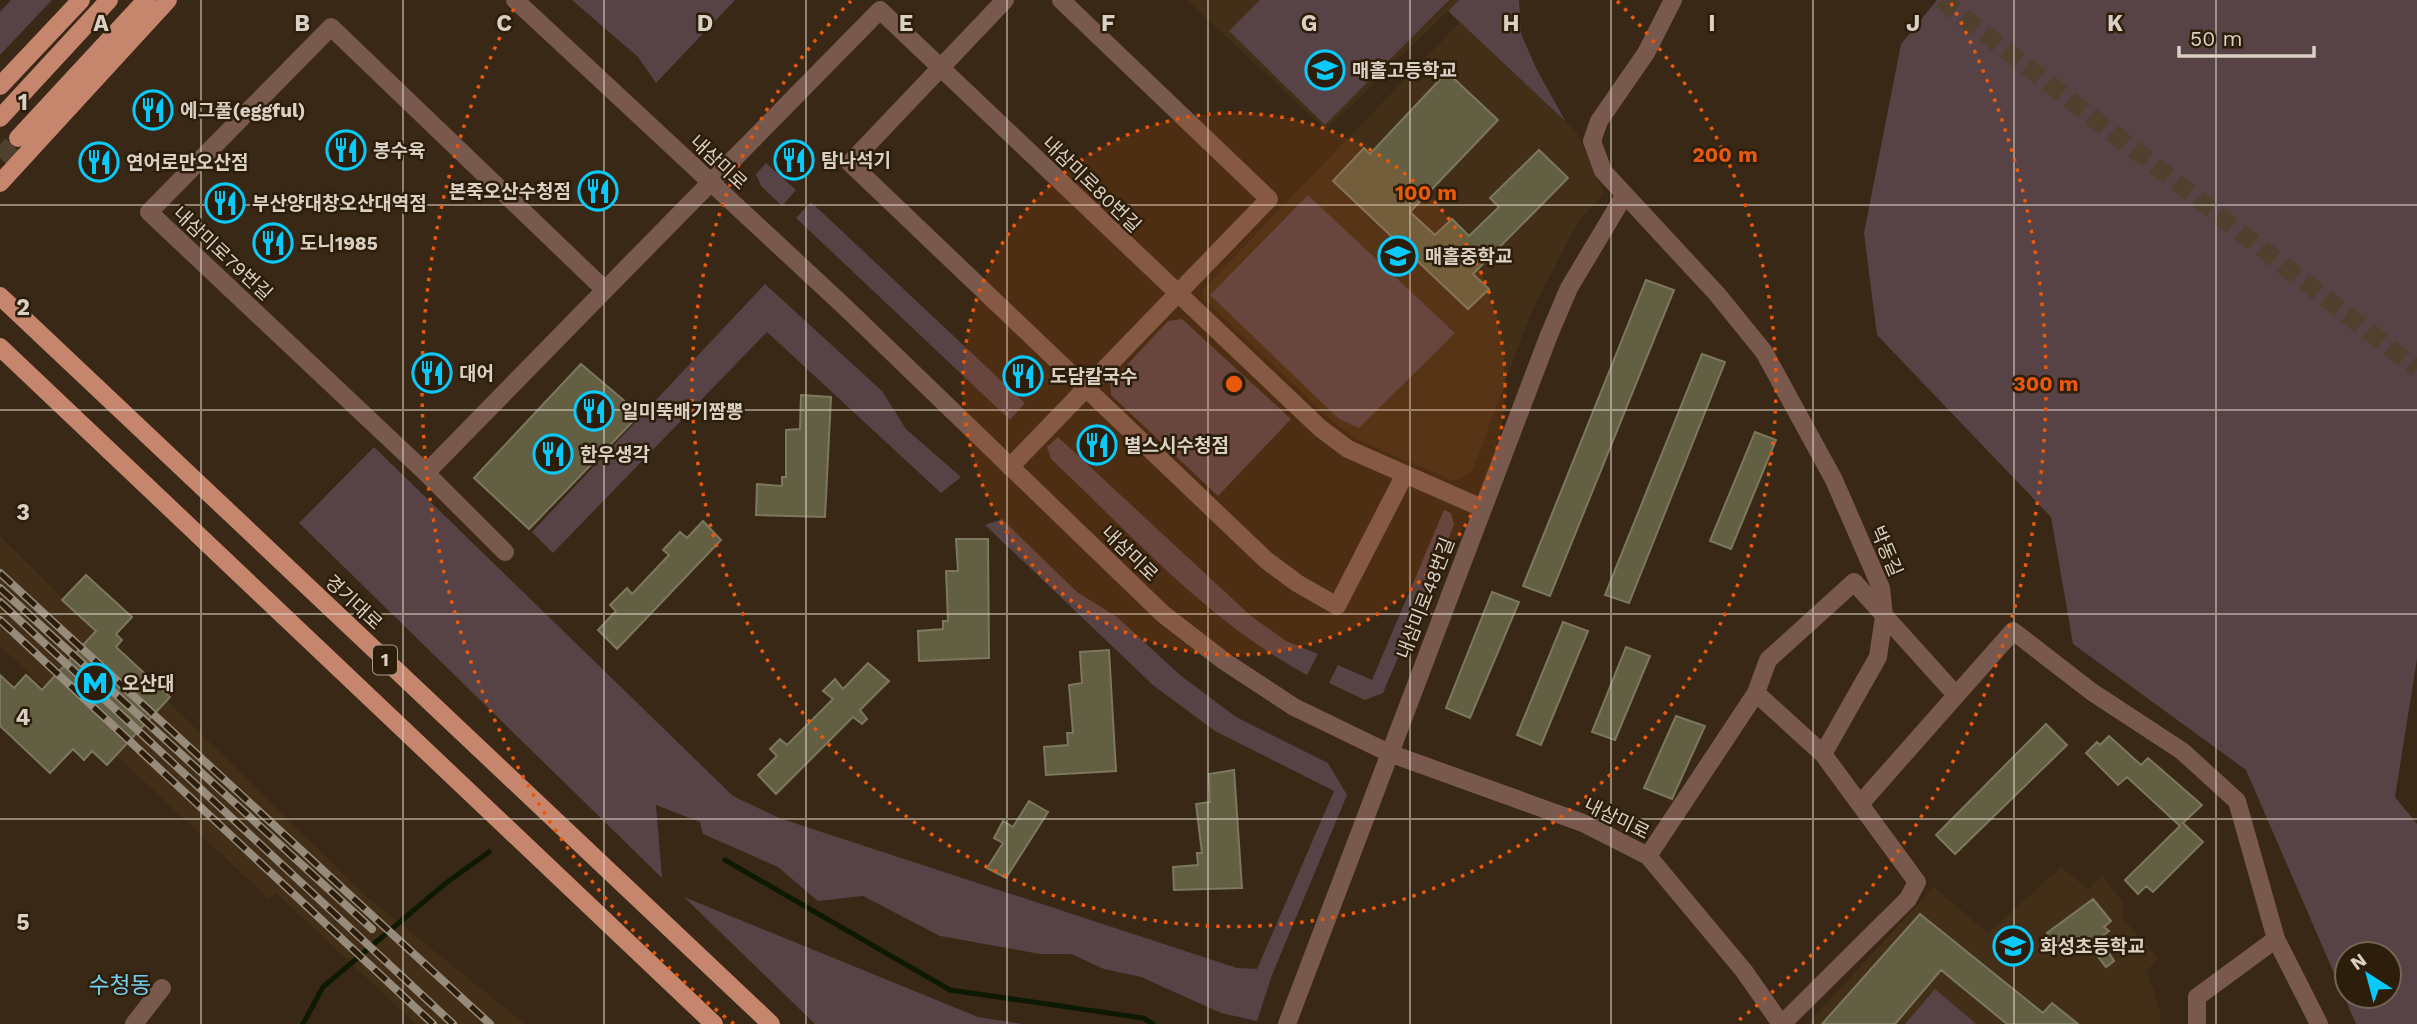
<svg xmlns="http://www.w3.org/2000/svg" width="2417" height="1024" viewBox="0 0 2417 1024" font-family="'Work Sans','Noto Sans KR',sans-serif">
  <rect width="100%" height="100%" fill="#382815"/>
  <path fill="#432f17" d="M1187,0H1459L1326,130Z
    M1460,22L1577,133L1604,194L1577,223L1531,313L1472,472L1454,481L1360,441L1333,422L1203,298V289Z
    M0,536L366,896L525,1024H416L276,893L269,899L0,646Z
    M2061,867L2088,889L2102,875L2122,901L2123,919L2158,958L2147,971L2161,1013L2160,1024H1811L1809,1022L1934,887L1988,933Z"/>
  <path fill="#574245" fill-rule="evenodd" d="M11,0H52L0,55V12Z
    M572,0H735L656,83L638,57Z
    M1260,0H1449L1325,125L1229,31Z
    M1459,0H1519L1521,34L1537,70L1566,122L1448,11Z
    M1937,0H2417V659L2395,797L2417,824V1024H2356L2246,770L2073,644L2051,517L1877,335L1864,233L1901,44ZM2347,954H2389V996H2347Z
    M766,163L796,190L782,206L761,186L756,174Z
    M1308,195L1455,333L1359,428L1339,419L1210,295Z
    M811,202L1025,403L1010,420L796,218Z
    M765,284L882,391L906,429L961,477L941,493L767,332L553,553L532,532Z
    M1182,319L1291,419L1218,496L1111,395L1110,383L1168,321Z
    M1058,437L1251,616L1286,641L1318,654L1307,675C1208,622 1132,535 1051,459L1047,447Z
    M374,447L733,796L779,818L1237,968L1257,969L1334,791L1215,731L1154,686L985,525L1002,519L1077,592L1117,617L1180,675L1236,717L1328,763L1347,795L1272,975L1257,1021L1221,1013L1141,977L1104,969L1071,954H1040L940,936L863,896L818,901L778,867L703,834L700,822L656,805L662,878L299,523Z
    M1444,510L1451,513L1454,525L1383,693L1365,700L1329,683L1338,665L1372,680Z
    M684,897L978,1017L1023,1024H815Z
    M1935,989L1976,1024H1905Z"/>
  <g fill="none" stroke-linecap="round" stroke-linejoin="round">
    <path stroke="#0e1904" stroke-width="5" d="M725,860L950,990L1143,1018L1153,1024
      M303,1024L323,987L446,883L489,852"/>
  </g>
  <path fill="#635f42" stroke="#7b785d" stroke-width="2" d="M1447,72L1498,120L1410,212L1435,235L1452,219L1469,236L1499,207L1490,198L1539,150L1568,178L1473,274L1489,289L1468,309L1333,181L1364,148L1370,154Z
    M1646,280L1674,290L1550,596L1523,586Z
    M1702,354L1725,362L1674,490L1629,603L1605,595Z
    M581,364L640,414L529,529L474,478Z
    M801,395L831,397L825,517L756,515L757,484L782,486V477H786V430L800,429Z
    M1755,432L1776,440L1731,549L1710,541Z
    M703,521L721,540L617,649L598,630L616,611L610,605L627,588L632,594L669,555L663,550L680,532L687,538Z
    M956,539H988L989,658L919,661L918,631L943,629V621H948L946,571H958Z
    M86,575L132,617L116,634L122,640L116,647L170,697L107,765L92,751L84,760L73,749L50,773L0,726V675L14,688L26,675L42,690L96,631L62,600Z
    M1492,592L1519,602L1470,718L1446,708Z
    M1563,622L1588,631L1541,745L1517,735Z
    M1626,647L1650,656L1615,740L1592,732Z
    M1109,650L1116,771L1046,775L1044,747L1068,745L1067,733H1073L1069,685L1082,683L1080,652Z
    M868,663L889,681L860,710L867,719L862,724L853,717L776,794L758,775L777,756L770,749L780,739L787,745L833,699L823,691L835,679L843,689Z
    M1676,716L1705,726L1672,799L1644,788Z
    M2046,724L2067,745L1955,854L1936,835Z
    M2109,736L2141,765L2148,758L2202,805L2183,823L2203,842L2153,892L2146,886L2138,894L2125,880L2180,826L2127,777L2118,785L2086,753L2097,742L2100,745Z
    M1234,770L1242,888L1174,890L1173,867L1198,865L1197,853H1202L1196,804L1210,802L1209,774Z
    M1029,801L1048,812L1006,878L987,868L1003,843L994,838L1003,821L1013,827Z
    M2093,899L2111,921L2104,927L2109,931L2100,938L2114,961L2106,967L2089,945L2081,951L2078,946L2065,955L2047,933Z
    M1920,914L2043,1013L2052,1003L2078,1024H2007L1941,970L1895,1024H1822Z"/>
  <g fill="none" stroke-linecap="round" stroke-linejoin="round">
    <path stroke="#50412f" stroke-width="18" stroke-dasharray="18 9" stroke-linecap="butt" d="M1941,0L2417,369"/>
    <path stroke="#50412f" stroke-width="18" stroke-dasharray="18 9" stroke-linecap="butt" d="M0,158L18,138"/>
    <path stroke="#79594e" stroke-width="18" d="M515,0L846,308L1163,614L1224,661L1294,707L1389,753L1583,823L1648,856L1744,971L1781,1024
      M1005,0L850,163L1266,560L1297,583L1337,606L1404,476
      M1673,0L1646,53L1599,121L1592,141L1603,171L1717,294L1764,352L1834,480L1881,588L1884,616L1878,657L1823,754L1917,882L1908,899L1782,1024
      M605,290L426,473L149,212L331,27L605,290L880,10L1320,428L1348,449L1482,508
      M1010,467L1269,199L1061,0
      M426,473L505,552
      M1756,693L1768,660L1854,582L1956,695
      M1861,803L2013,631L2092,692L2182,751L2237,801L2276,939L2319,1024
      M1648,856L1756,693L1823,754
      M134,1024L162,988
      M1287,1024L1549,335L1569,288L1624,196
      M2197,1024V997L2276,939"/>
    <path stroke="#c6856d" stroke-width="18" d="M0,86L81,0
      M0,118L109,0
      M18,138L146,0
      M0,183L168,0
      M0,296L771,1024
      M0,347L714,1024"/>
    <g stroke="#978b7c" stroke-width="8">
      <path id="rail" d="M0,573L490,1024
        M0,588L372,929
        M0,602L453,1024
        M0,620L433,1024"/>
    </g>
    <use href="#rail" stroke="#2d1e0b" stroke-width="5" stroke-dasharray="16" stroke-linecap="butt"/>
  </g>
  <path fill="none" stroke="#dad0c4" stroke-width="2" stroke-opacity="0.55" d="M201,0V1024M403,0V1024M604,0V1024M806,0V1024M1007,0V1024M1208,0V1024M1410,0V1024M1611,0V1024M1813,0V1024M2014,0V1024M2216,0V1024M0,205H2417M0,410H2417M0,614H2417M0,819H2417"/>
  <circle cx="1234" cy="384" r="271" fill="#e8590c" fill-opacity=".12"/>
  <g fill="none" stroke="#e8590c" stroke-width="3.5" stroke-dasharray="3.5 7">
    <circle cx="1234" cy="384" r="271"/>
    <path d="M1617 1A542 542 0 1 1 851 1"/>
    <path d="M734 1024A812 812 0 0 1 517 3M1951 3A812 812 0 0 1 1734 1024"/>
  </g>
  <defs>
    <g id="school-ring" transform="scale(2.0125)"><circle r="9.5" fill="#2d1e0b" stroke="#09cafa" stroke-width="1.5"/><path d="M0-5L7-2L0 1L-7-2ZM-4 1L0 2.5L4 1V4Q0 6-4 4Z" fill="#09cafa"/></g>
    <g id="restaurant-ring" transform="scale(2.0125)"><circle r="9.5" fill="#2d1e0b" stroke="#09cafa" stroke-width="1.5"/><path d="M-5-6h1v4h1v-4h1v4h1v-4h1v5L-1.5 .5V6h-2V.5L-5-1ZM5-6V6H3V1.5H1.5Q1.5-4 5-6Z" fill="#09cafa"/></g>
    <g id="metro-ring" transform="scale(2.0125)"><circle r="9.5" fill="#2d1e0b" stroke="#09cafa" stroke-width="1.5"/><path d="M-5.5 5V-5H-3L0 0L3-5H5.5V5H3V-.5L0 4L-3-.5V5Z" fill="#09cafa"/></g>
  </defs>
  <g fill-rule="evenodd">
    <use href="#school-ring" x="1325" y="70"/>
    <use href="#restaurant-ring" x="153" y="110"/>
    <use href="#restaurant-ring" x="346" y="150"/>
    <use href="#restaurant-ring" x="794" y="160"/>
    <use href="#restaurant-ring" x="99" y="162"/>
    <use href="#restaurant-ring" x="598" y="191"/>
    <use href="#restaurant-ring" x="225" y="203"/>
    <use href="#restaurant-ring" x="273" y="243"/>
    <use href="#school-ring" x="1398" y="256"/>
    <use href="#restaurant-ring" x="432" y="373"/>
    <use href="#restaurant-ring" x="1023" y="376"/>
    <use href="#restaurant-ring" x="594" y="411"/>
    <use href="#restaurant-ring" x="1097" y="445"/>
    <use href="#restaurant-ring" x="553" y="454"/>
    <use href="#metro-ring" x="95" y="683"/>
    <use href="#school-ring" x="2013" y="946"/>
  </g>
  <g text-anchor="middle" stroke-width="5" stroke-linejoin="round" paint-order="stroke">
    <rect fill="#2d1e0b" stroke="#a69b8c" stroke-width="2" x="373" y="645.5" width="24" height="29" rx="5"/>
    <g font-size="18" font-weight="bold" fill="#dad0c4">
      <text x="385" y="666">1</text>
    </g>
    <g font-size="19" font-weight="bold" fill="#dad0c4" stroke="#2d1e0b" text-anchor="start">
      <text x="1352" y="77">매홀고등학교</text>
      <text x="180" y="117">에그풀(eggful)</text>
      <text x="373" y="157">봉수육</text>
      <text x="821" y="167">탐나석기</text>
      <text x="126" y="169">연어로만오산점</text>
      <text x="571" y="198" text-anchor="end">본죽오산수청점</text>
      <text x="252" y="210">부산양대창오산대역점</text>
      <text x="300" y="250">도니1985</text>
      <text x="1425" y="263">매홀중학교</text>
      <text x="459" y="380">대어</text>
      <text x="1050" y="383">도담칼국수</text>
      <text x="621" y="418">일미뚝배기짬뽕</text>
      <text x="1124" y="452">별스시수청점</text>
      <text x="580" y="461">한우생각</text>
      <text x="122" y="690">오산대</text>
      <text x="2040" y="953">화성초등학교</text>
    </g>
    <g font-size="19" fill="#dad0c4" stroke="#2d1e0b">
      <text transform="translate(719 162) rotate(43)" y="7">내삼미로</text>
      <text transform="translate(1092 184) rotate(44)" y="7">내삼미로80번길</text>
      <text transform="translate(223 253) rotate(43)" y="7">내삼미로79번길</text>
      <text transform="translate(1887 551) rotate(67)" y="7">박동길</text>
      <text transform="translate(1130 553) rotate(44)" y="7">내삼미로</text>
      <text transform="translate(1425 598) rotate(-69)" y="7">내삼미로48번길</text>
      <text transform="translate(354 602) rotate(43)" y="7">경기대로</text>
      <text transform="translate(1617 818) rotate(26)" y="7">내삼미로</text>
    </g>
    <g font-size="23" fill="#71cfef" stroke="#2d1e0b">
      <text x="120" y="993">수청동</text>
    </g>
  </g>
  <g font-size="23" text-anchor="middle" font-weight="bold" fill="#dad0c4" stroke="#2d1e0b" stroke-width="5" stroke-linejoin="round" paint-order="stroke">
    <text x="101" y="31">A</text>
    <text x="302" y="31">B</text>
    <text x="504" y="31">C</text>
    <text x="705" y="31">D</text>
    <text x="906" y="31">E</text>
    <text x="1108" y="31">F</text>
    <text x="1309" y="31">G</text>
    <text x="1511" y="31">H</text>
    <text x="1712" y="31">I</text>
    <text x="1913" y="31">J</text>
    <text x="2115" y="31">K</text>
    <text x="23" y="110">1</text>
    <text x="23" y="315">2</text>
    <text x="23" y="520">3</text>
    <text x="23" y="725">4</text>
    <text x="23" y="930">5</text>
  </g>
  <circle cx="1234" cy="384" r="10" fill="#e8590c" stroke="#2d1e0b" stroke-width="3.5"/>
  <g font-size="21" text-anchor="middle" font-weight="bold" fill="#e8590c" stroke="#2d1e0b" stroke-width="5" stroke-linejoin="round" paint-order="stroke">
    <text x="1725" y="162">200 m</text>
    <text x="1426" y="200">100 m</text>
    <text x="2046" y="391">300 m</text>
  </g>
  <g transform="translate(2368 975) rotate(324)"><circle r="33" fill="#2d1e0b" stroke="#726555" stroke-width="2"/>
  <path d="M0-5L12 26L0 18L-12 26Z" fill="#09cafa"/>
  <text y="-10" font-size="19" font-weight="bold" text-anchor="middle" fill="#dad0c4">N</text>
  </g>
  <path d="M2179 46v10h135v-10" fill="none" stroke="#dad0c4" stroke-width="3.5"/>
  <text x="2190" y="46" font-size="21" fill="#dad0c4" stroke="#2d1e0b" stroke-width="5" paint-order="stroke">50 m</text>
</svg>
